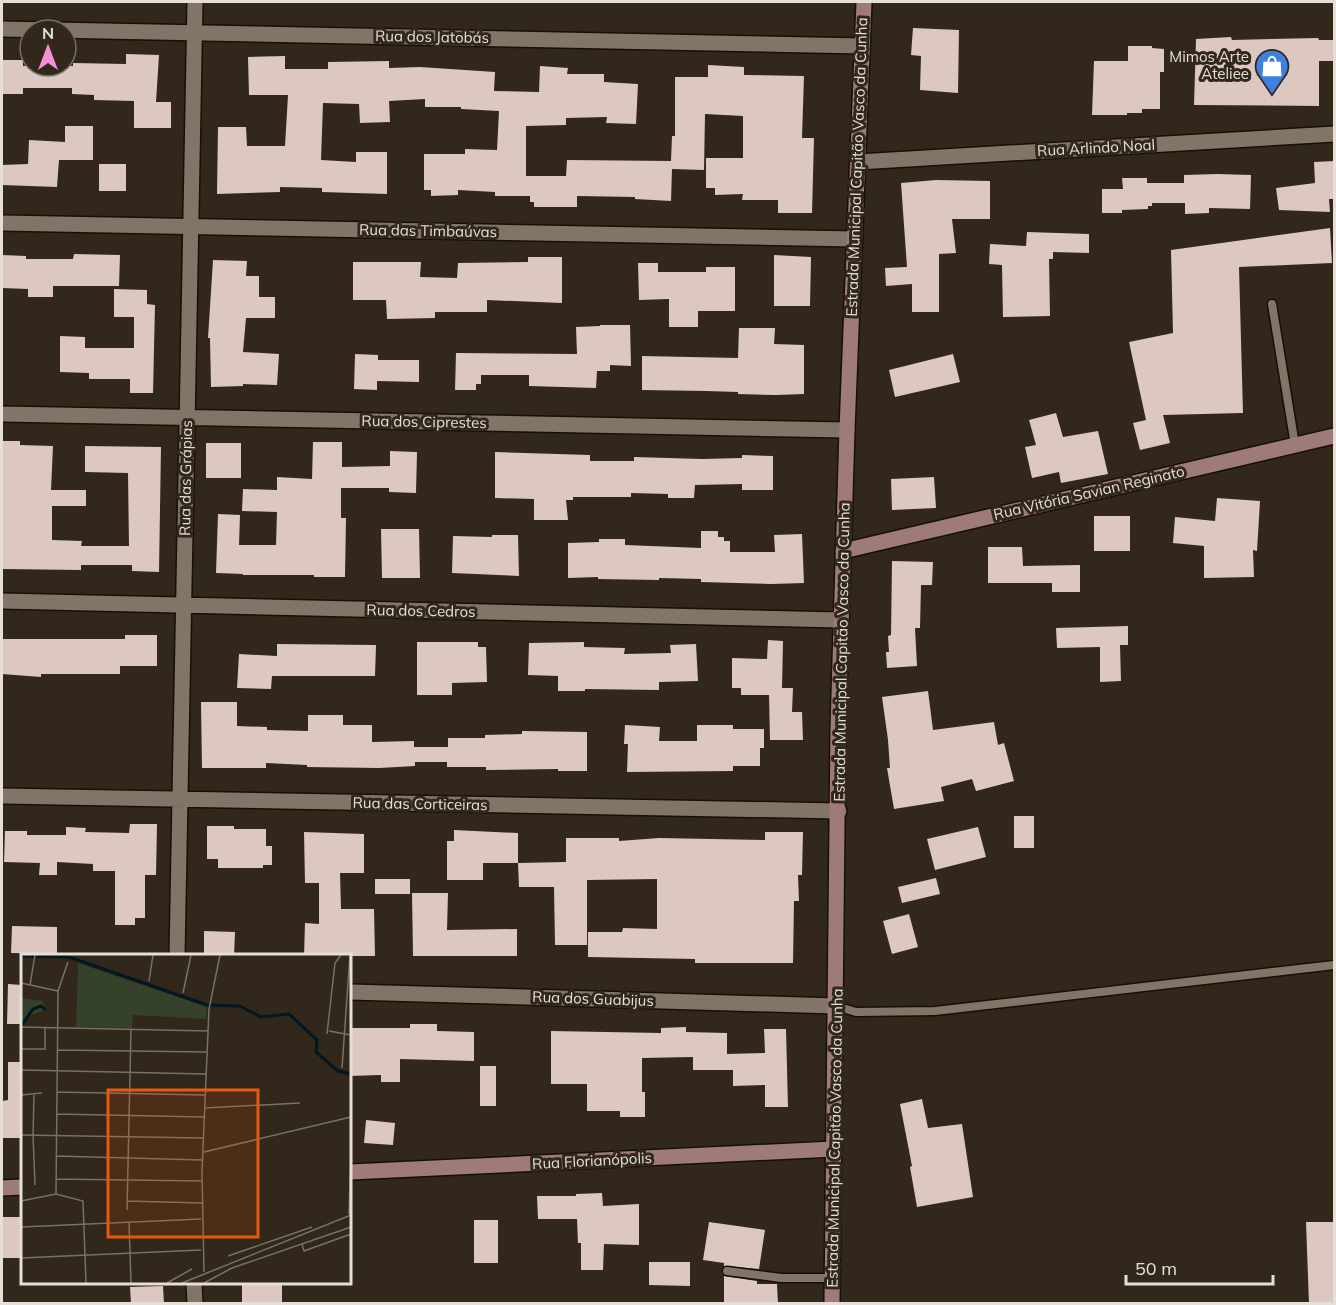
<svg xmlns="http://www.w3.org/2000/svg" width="1336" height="1305" viewBox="0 0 1336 1305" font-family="Mulish,sans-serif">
  <rect width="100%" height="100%" fill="#31271b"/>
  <path fill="#dcc8c1" d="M913,28L959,30L958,93L920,90L921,56L911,55Z
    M1231,37L1232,40L1318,38L1319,40H1335V61H1319V106L1194,105L1196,39Z
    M1128,46H1152V48L1164,49V72H1160V109H1142V113H1127V115H1092L1094,61H1128Z
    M126,54L159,55L156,102H171V128H134V101L94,100V95L72,94V88H23V94H2V60H23V66H73V63L126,64Z
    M285,56V69H328V62L389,61V68L420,67L495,72L494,91L539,92L540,66L568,68L567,74H604V82L638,84L636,124L606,123L607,117L566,118V125L526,126V176H566L567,160L671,161L672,136H675V77H708V65L744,67V75L804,76L802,138H814L812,213H778V200H742L743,194L715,195V188H706V158H743V116L705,114L704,170L672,169L671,201L635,199V197L577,196V207H534V202H530V196H495V192L458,190V195L431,196V190H424V154H465V149L497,150L499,111L461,109V107H425V99L389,101L390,122L360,123L359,104L323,103L321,160L356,162V152H387V194L322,192V188L280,187V192L217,194L218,127H246L247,146H285L288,95H249L248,57Z
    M65,126H93V160H59L57,187L2,185V165L28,164L29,140L65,142Z
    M1335,161V199H1329L1330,212L1279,210L1276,188L1315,183L1314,162Z
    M99,164H126V191H99Z
    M1218,174L1251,175L1250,209L1209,208V213L1185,214V203H1152V206H1148V209L1122,210V213H1102V189H1123L1122,178H1147V183H1184V175Z
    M936,180L990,181V219H952L956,253L939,254V312H912V284L886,286L885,268L907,267L901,183Z
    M1330,228L1332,263L1239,267L1243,413L1163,415L1170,443L1140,450L1133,423L1146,420L1129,342L1173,333L1171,250Z
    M1027,232L1089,234V253L1053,252V259H1049L1050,316L1003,317L1002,265L989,264L990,244L1026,246Z
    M74,254L120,255L119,286H53V297H28V289L2,288V255L26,256V259H73Z
    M774,255L811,257L810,306H774Z
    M528,257H562V303L487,300V312H435V318L387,319L386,300H353V262H421L420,277L457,278L458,263L528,262Z
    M213,260L247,261L246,276H259V297H275V318H246L243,352L279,354L277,385L243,384V386L211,387L210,338H208Z
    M638,263H658V272H706V267H735V311H698V327H669V299L639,300Z
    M114,289L147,290V304L155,305L153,393H130V379H89V373L60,372V336L85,337V348H134V317H114Z
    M600,325H630L631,366L610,365V371H597L596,388L529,386V375H481V384H476V390H455L456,353L577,354L576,327L600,326Z
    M739,328H775L774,344L804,345V394L775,395L738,394V392L706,391L642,390V356L738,358Z
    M355,354L378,355V360H419V382L377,381V390L354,389Z
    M953,354L960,382L895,397L889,370Z
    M1056,413L1063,437L1098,431L1108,474L1061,483L1059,472L1032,478L1025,447L1036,445L1029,420Z
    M2,441H20V445L53,446L51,490H86V506H52V540L82,541L81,546H129L128,473L85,472V446L161,447L159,572L132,571V565H81V570L2,569Z
    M313,442H342V467L390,466V451L417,452L416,493L389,492V488H341V518H346L345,577H314V575H243V574L216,573L218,514L240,515L239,545H276L277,512L242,511L243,489L277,490V477L312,479Z
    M206,443H241V478H206Z
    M495,452L590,455V461H634V457L702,459L742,458V455L773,456V490H742V484L695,485L694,498H668V494L631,493V497H573V500H566L568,520H534V499L495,498Z
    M934,477L936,508L892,510L891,479Z
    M1217,498L1260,501L1257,551L1253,550L1254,577L1204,578V546L1173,543L1175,517L1215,521Z
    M1094,516H1130V551H1094Z
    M381,529H419L420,578H382Z
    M701,531H718V537H724V541H730V552H775L774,535L802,534L804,583L771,584L701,582V579L659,578V580L598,579V577L568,578V543L599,542V539H625V545L701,548Z
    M492,535H518L519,576L452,573L453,536L492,537Z
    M988,547H1022L1023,566L1080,565V592H1052V583H988Z
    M892,561L933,562L932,585H921L920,628H915L917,666L887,668L886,652H889L888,636L891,635Z
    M1128,626V645H1120L1121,681L1100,682V647L1057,648L1056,628Z
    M125,635H157V666H120V674H41V677L2,674V639H125Z
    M768,640L783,641L782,688H793L792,712H802L803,740H770L769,695H741V688H732V658L767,659Z
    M417,642H478V647H486L487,682L452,683V695H417Z
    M584,642V647L625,648L624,654L671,653L670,645L696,644L698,681L659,682V690L585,689V691H558V676L528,675L529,643Z
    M277,644L376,645L375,676H272L271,689L237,688L239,654L277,656Z
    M928,691L933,730L994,722L998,745L1004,743L1014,781L976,791L972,779L941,787L944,801L894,809L887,768H890L888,740L882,697Z
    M201,702H237V726L267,727V730L308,731V715H343V725H372V742L414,741V747H448V738H485V735L522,734V731L587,732V771H558V769L486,770V767H447V762H415V766L379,768L307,767V765L266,763V768H202Z
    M625,725L660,727L659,741H697V725H733V729H764V748H760V766H733V771L627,772L628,744H624Z
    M1014,816H1034V848H1014Z
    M130,824H157L156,875H145V918H135V925H115V871H93V864L57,862V875H39L40,863L4,862L5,831H27V835H66V827L86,828L85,832L129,833Z
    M207,826H234V829H266V846H272V865H263V868H218V859H207Z
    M978,827L986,857L935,870L927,839Z
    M454,830L518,833V863H483V880H447V841H454Z
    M304,832L364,834V873H340L341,909H374L375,956H304L305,923L319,924V883H305Z
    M765,832H803L802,875H798L799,901H794L793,963H695V959L588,957V932H622L623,928L657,929V879L587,880V945H555L554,887H519L518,863L566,862V838H619V841L659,838L765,840Z
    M936,878L940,894L902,903L898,887Z
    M375,879H410V894H375Z
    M412,893H448L447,930L517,929V956H413Z
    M909,914L918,947L892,954L883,921Z
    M12,926L57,927V954L11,953Z
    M204,931L235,932L234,956H204Z
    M8,984L22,985V1024H7Z
    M410,1024H437V1031L474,1032V1061L400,1059V1082H381V1075L350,1076V1028H410Z
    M686,1027V1032L727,1033V1054L765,1053L764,1029H786L788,1107H765V1085L733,1086V1070H693V1057L642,1058V1092H645V1117H620V1111H587V1084H551V1031L661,1033V1028Z
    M8,1062H22V1138H2V1101L8,1100Z
    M480,1066H496V1106H480Z
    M922,1099L928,1128L962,1124L973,1197L917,1207L910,1167L912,1166L900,1104Z
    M366,1120L395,1123L393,1145L364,1143Z
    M602,1193L603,1206L639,1204V1245L604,1244L603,1270H581V1243H578L577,1219H538L537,1196H576V1194Z
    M2,1217H22V1258H2Z
    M474,1220H498V1263H474Z
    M709,1222L765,1230L759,1269L724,1266V1263L703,1260Z
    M1306,1222H1335V1304H1309Z
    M649,1262H690V1286L649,1285Z
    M724,1276L757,1281V1284H777L778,1304H724Z
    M242,1282H282V1304H242Z
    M163,1286L164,1304H131L130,1287Z"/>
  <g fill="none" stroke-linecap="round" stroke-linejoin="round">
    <g stroke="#180f06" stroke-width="11">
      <path id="lane" d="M1272,304L1295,445
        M836,1006L856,1012L935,1011L1334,965
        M727,1271L781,1278H833"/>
    </g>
    <g stroke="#180f06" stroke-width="18">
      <path id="street" d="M2,29L862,46
        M858,162L1334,134
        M2,223L854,239
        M2,414L847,430
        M2,601L841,620
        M2,796L839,811
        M177,956L195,2
        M350,992L836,1006
        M194,1282L195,1304"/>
    </g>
    <g stroke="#180f06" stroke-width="18">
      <path id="secondary" d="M843,551L1334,436
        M350,1172L834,1149
        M2,1188L22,1187
        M832,1304L838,728L847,430L864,2"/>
    </g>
    <use href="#lane" stroke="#827568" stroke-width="8"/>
    <use href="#street" stroke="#827568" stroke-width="15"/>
    <use href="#secondary" stroke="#9e7b79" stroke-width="15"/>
  </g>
  <defs>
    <g id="shop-pin" transform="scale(1.725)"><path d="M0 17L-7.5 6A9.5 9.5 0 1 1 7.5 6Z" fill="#3f7fe0" stroke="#31271b"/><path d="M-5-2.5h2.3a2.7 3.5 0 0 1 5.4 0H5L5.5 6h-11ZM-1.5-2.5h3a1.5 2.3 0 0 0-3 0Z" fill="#fff"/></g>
  </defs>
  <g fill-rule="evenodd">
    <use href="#shop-pin" x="1272" y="66"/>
  </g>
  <g text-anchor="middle" stroke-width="6" stroke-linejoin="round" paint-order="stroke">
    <g font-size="15" fill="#e6dfd7" stroke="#31271b">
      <text transform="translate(432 37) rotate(1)" y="5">Rua dos Jatobás</text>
      <text transform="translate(1096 148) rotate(-3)" y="5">Rua Arlindo Noal</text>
      <text transform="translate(857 167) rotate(-88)" y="5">Estrada Municipal Capitão Vasco da Cunha</text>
      <text transform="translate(428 231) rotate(1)" y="5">Rua das Timbaúvas</text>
      <text transform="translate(424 422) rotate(1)" y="5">Rua dos Ciprestes</text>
      <text transform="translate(186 478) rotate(-89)" y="5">Rua das Grápias</text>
      <text transform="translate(1089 493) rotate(-13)" y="5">Rua Vitória Savian Reginato</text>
      <text transform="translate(421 611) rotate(1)" y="5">Rua dos Cedros</text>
      <text transform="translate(842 652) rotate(-89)" y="5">Estrada Municipal Capitão Vasco da Cunha</text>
      <text transform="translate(420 804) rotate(1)" y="5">Rua das Corticeiras</text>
      <text transform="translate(593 999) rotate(2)" y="5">Rua dos Guabijus</text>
      <text transform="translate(835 1138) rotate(-89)" y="5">Estrada Municipal Capitão Vasco da Cunha</text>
      <text transform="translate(592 1161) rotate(-3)" y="5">Rua Florianópolis</text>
    </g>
    <g font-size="15" fill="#e6dfd7" stroke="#31271b" text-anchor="end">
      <text x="1249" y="62">Mimos Arte<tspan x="1249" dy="17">Ateliee</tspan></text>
    </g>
  </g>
  <g transform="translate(21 954)">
    <rect width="330" height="330" fill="#31271b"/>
    <path d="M57,9L186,53L185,65L112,61L111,74L55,73ZM0,44L22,47L25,56L7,62L0,71Z" fill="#364129"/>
    <path fill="none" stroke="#00181f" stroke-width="3" d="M0,2L48,3L186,51L219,52L240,63L268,60L296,86L295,98L317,117L330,120M0,72L12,55L20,52L25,56"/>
    <path fill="none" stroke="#797166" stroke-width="1.5" d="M128,27L132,1M0,29L37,37M9,31L14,1M162,39L170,1M0,73L187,77M308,77L330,81M306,80L314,9L320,1M0,95H24V74M37,96L186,98M321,114L329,1M0,116L185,120M36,138L184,141M0,141L21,139M183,154L279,149M36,160L183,163M0,181L182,184M12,181L14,231M12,182L13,141M183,198L330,163M35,202L181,206M35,225L181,227M35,240L37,37L47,8M0,247L35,240L62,247L65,329M106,247L181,249M106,256L110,76M328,260L330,199M108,269L110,329M0,273L180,265M281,290L283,297L330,280M207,302L291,273M0,304L180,296M183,318L181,218L188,55L199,1M146,329L171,315M161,329L330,261M183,329L211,314L330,273"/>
    <path fill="#e8590c" fill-opacity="0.15" stroke="#e8590c" stroke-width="3" d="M87,136H237V283H87Z"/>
    <rect width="330" height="330" fill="none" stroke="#e6dfd7" stroke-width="3"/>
  </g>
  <rect width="1336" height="1305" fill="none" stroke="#e6dfd7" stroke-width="6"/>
  <g transform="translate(48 48)"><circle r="28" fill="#31271b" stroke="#797166" stroke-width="1.5"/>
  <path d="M0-4.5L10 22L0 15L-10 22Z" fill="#f491d4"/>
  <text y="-9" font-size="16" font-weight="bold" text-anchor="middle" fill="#e6dfd7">N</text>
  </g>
  <path d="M1126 1275v9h147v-9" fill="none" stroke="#e6dfd7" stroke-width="3"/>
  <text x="1135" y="1275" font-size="18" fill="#e6dfd7" stroke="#31271b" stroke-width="4.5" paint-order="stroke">50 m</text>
</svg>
